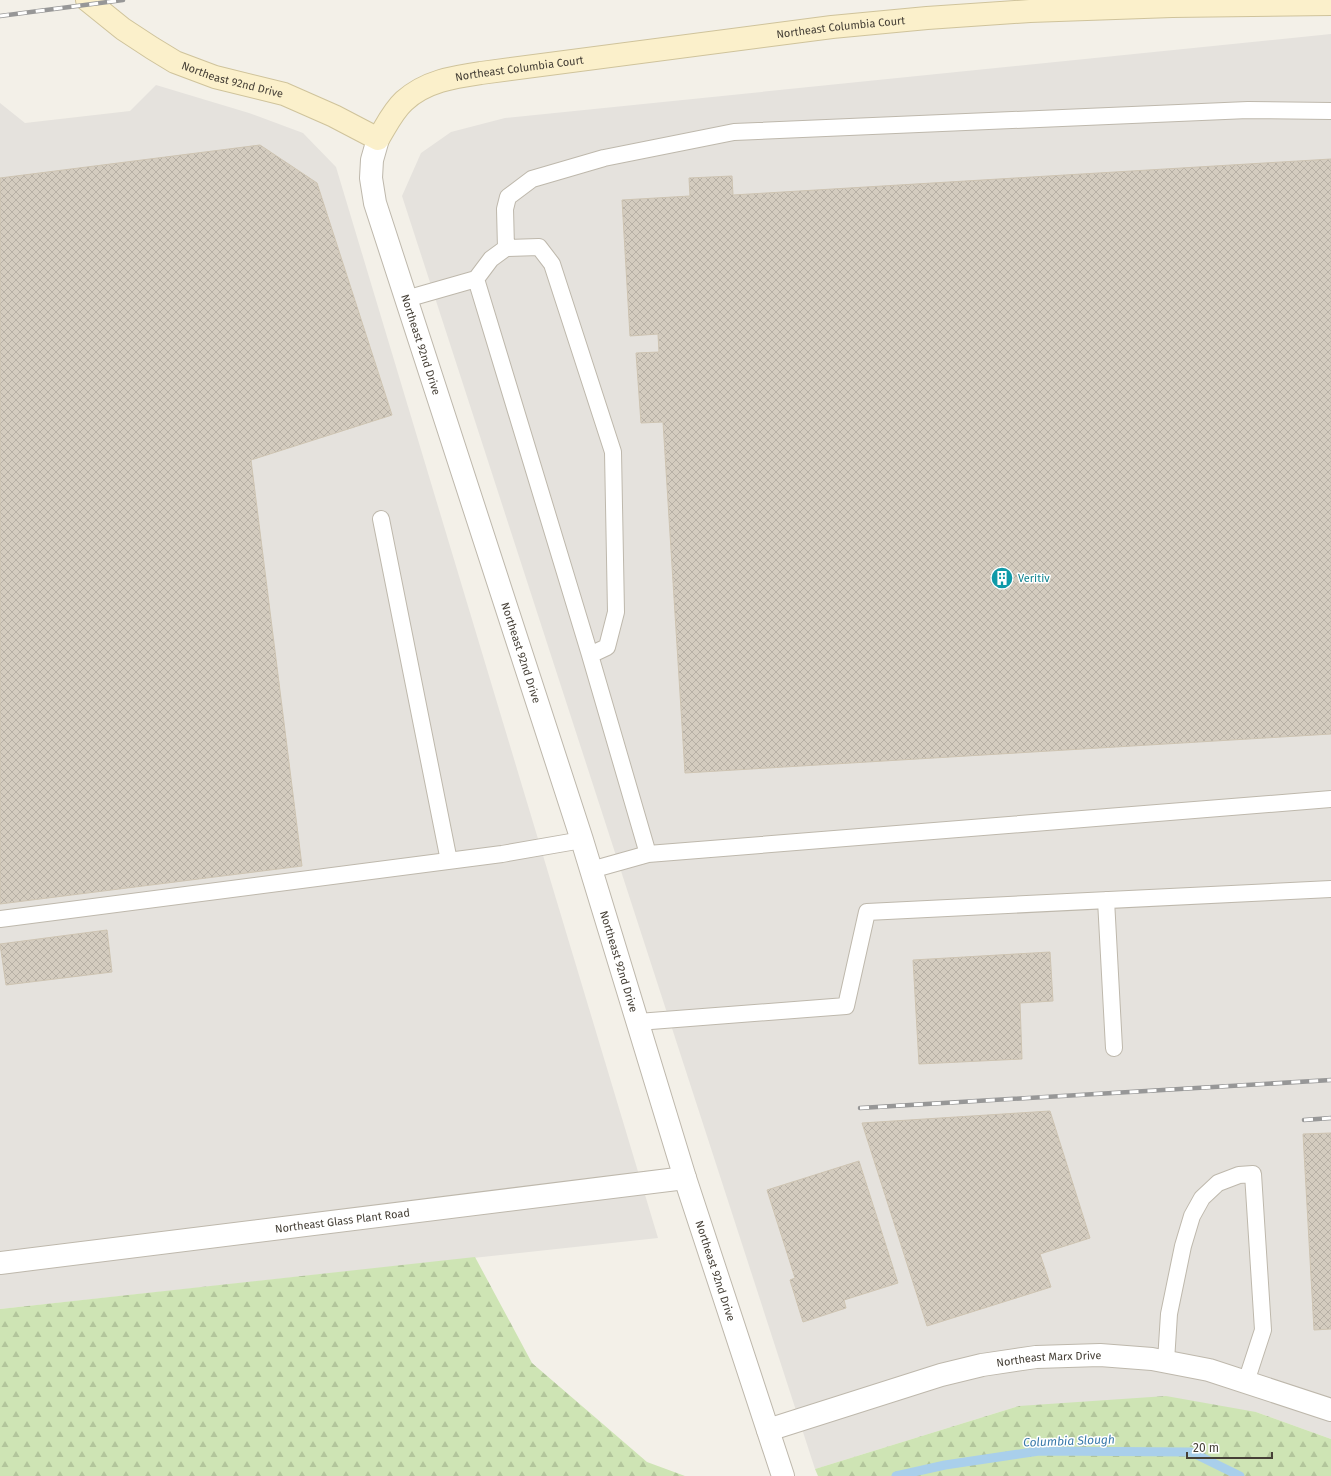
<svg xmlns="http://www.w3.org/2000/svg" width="1331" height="1476" viewBox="0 0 1331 1476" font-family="'Fira Sans',sans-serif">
  <defs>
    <pattern id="forest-firs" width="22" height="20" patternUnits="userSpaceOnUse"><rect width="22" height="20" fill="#cee4b4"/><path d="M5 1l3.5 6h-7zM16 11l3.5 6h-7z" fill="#b2c59b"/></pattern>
    <pattern id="building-cross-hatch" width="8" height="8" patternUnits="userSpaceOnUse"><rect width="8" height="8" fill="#d4ccbf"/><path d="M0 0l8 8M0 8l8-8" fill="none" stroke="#b7b0a5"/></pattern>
  </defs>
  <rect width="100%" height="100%" fill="#f3f0e8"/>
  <path fill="#e5e2dd" d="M1331,34V1439L1256,1412L1019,1406L815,1469L402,196L421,153L451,132L505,118Z
    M156,85L249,113L303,133L336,167L658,1238L0,1309V103L25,123L130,111Z"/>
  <path fill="url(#forest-firs)" d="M475,1257L532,1363L647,1462L685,1476H0V1309Z
    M1166,1396L1256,1412L1331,1439V1476H818L815,1469L1019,1406Z"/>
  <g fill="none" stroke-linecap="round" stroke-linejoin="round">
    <path stroke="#a9cfeb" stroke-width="9" d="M896,1476L945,1465L1039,1451L1191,1452L1240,1476"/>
  </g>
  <path fill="url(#building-cross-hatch)" stroke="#cec4b2" d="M260,145L317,183L392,415L251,460L302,866L0,904V178Z
    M1331,159V734L685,773L663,422L641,423L636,353L659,352L658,334L630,336L622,200L690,196L689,178L732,176L733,195Z
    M107,930L112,972L6,985L0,944Z
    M1050,952L1053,1001L1020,1003L1022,1059L919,1064L913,960Z
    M1050,1111L1090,1238L1040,1254L1051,1287L927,1326L862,1123Z
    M1331,1133V1329L1314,1330L1303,1134Z
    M859,1161L898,1283L844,1300L846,1308L803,1322L790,1280L795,1278L767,1190Z"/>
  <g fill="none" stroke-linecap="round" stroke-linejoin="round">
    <g stroke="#beb8ac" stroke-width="18">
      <path id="lane" d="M506,248L505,209L508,197L532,179L604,158L734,132L1248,110L1331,111
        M406,299L476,279L491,259L506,248L539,247L552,264L613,452L616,612L607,647L590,655L476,279
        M381,519L449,861
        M590,655L648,854L591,870
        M648,854L1331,799
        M1106,900L1114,1048
        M0,919L502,854L582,840
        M638,1022L846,1006L867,912L1331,889
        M1166,1361L1169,1314L1183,1246L1192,1216L1202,1198L1218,1183L1239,1175L1253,1174L1263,1330L1246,1382"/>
    </g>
    <g stroke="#beb8ac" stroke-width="24">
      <g id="street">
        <path id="s1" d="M378,139L372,160L371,178L375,203L582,840L685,1178L783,1476"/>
        <path id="s2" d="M0,1263L685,1178"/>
        <path id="s3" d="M768,1430L941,1375L982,1365L1036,1357L1100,1355L1152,1359L1209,1370L1331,1410"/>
      </g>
    </g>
    <g stroke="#cfc39b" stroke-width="24">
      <g id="secondary">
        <path id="s4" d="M87,0L123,29L152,48L175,62L215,77L284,94L334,116L378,139C386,126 393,111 404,101C426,81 454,77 481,73L832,27L927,18L1030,11L1172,6L1331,4"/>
      </g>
    </g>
    <use href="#lane" stroke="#fff" stroke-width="16"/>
    <use href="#street" stroke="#fff" stroke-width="22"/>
    <use href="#secondary" stroke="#fbf0cb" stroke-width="22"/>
    <g stroke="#979797" stroke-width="4.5">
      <path id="rail" d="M0,16L123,0
        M860,1108L1331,1080
        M1304,1120L1331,1118"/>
    </g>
    <use href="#rail" stroke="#fff" stroke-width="3" stroke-dasharray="9" stroke-linecap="butt"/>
  </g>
  <defs>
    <g id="building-disc" transform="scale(1.15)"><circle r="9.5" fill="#0f9aa8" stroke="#fff"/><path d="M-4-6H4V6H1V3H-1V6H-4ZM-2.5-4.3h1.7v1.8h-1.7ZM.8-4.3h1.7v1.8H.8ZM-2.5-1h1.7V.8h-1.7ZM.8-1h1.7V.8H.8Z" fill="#fff"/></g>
  </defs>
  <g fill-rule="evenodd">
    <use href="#building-disc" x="1002" y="578"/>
  </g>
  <g text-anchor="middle" stroke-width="3" stroke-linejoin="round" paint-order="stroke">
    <g font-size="11" fill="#464037" stroke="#fff">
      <text dy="4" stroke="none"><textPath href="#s4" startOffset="818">Northeast Columbia Court</textPath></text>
      <text dy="4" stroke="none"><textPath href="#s4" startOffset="494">Northeast Columbia Court</textPath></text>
      <text dy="4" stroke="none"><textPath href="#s4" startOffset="168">Northeast 92nd Drive</textPath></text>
      <text dy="4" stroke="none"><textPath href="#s1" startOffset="214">Northeast 92nd Drive</textPath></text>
      <text dy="4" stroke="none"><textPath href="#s1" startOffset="538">Northeast 92nd Drive</textPath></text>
      <text dy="4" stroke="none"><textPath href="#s1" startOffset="862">Northeast 92nd Drive</textPath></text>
      <text dy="4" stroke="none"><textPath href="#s2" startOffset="345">Northeast Glass Plant Road</textPath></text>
      <text dy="4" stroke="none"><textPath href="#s1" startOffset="1186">Northeast 92nd Drive</textPath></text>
      <text dy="4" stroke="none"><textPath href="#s3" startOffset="291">Northeast Marx Drive</textPath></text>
    </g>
    <g font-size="11" fill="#0d838f" stroke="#fff" text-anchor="start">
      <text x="1018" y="582">Veritiv</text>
    </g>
    <g font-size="12" font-style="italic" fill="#3879aa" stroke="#fff">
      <text transform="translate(1069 1441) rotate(-2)" y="4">Columbia Slough</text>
    </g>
  </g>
  <path d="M1187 1452v6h85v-6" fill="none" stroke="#464037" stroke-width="2"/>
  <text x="1193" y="1452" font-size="12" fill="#464037" stroke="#ffffff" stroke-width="3" paint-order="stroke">20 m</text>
</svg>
